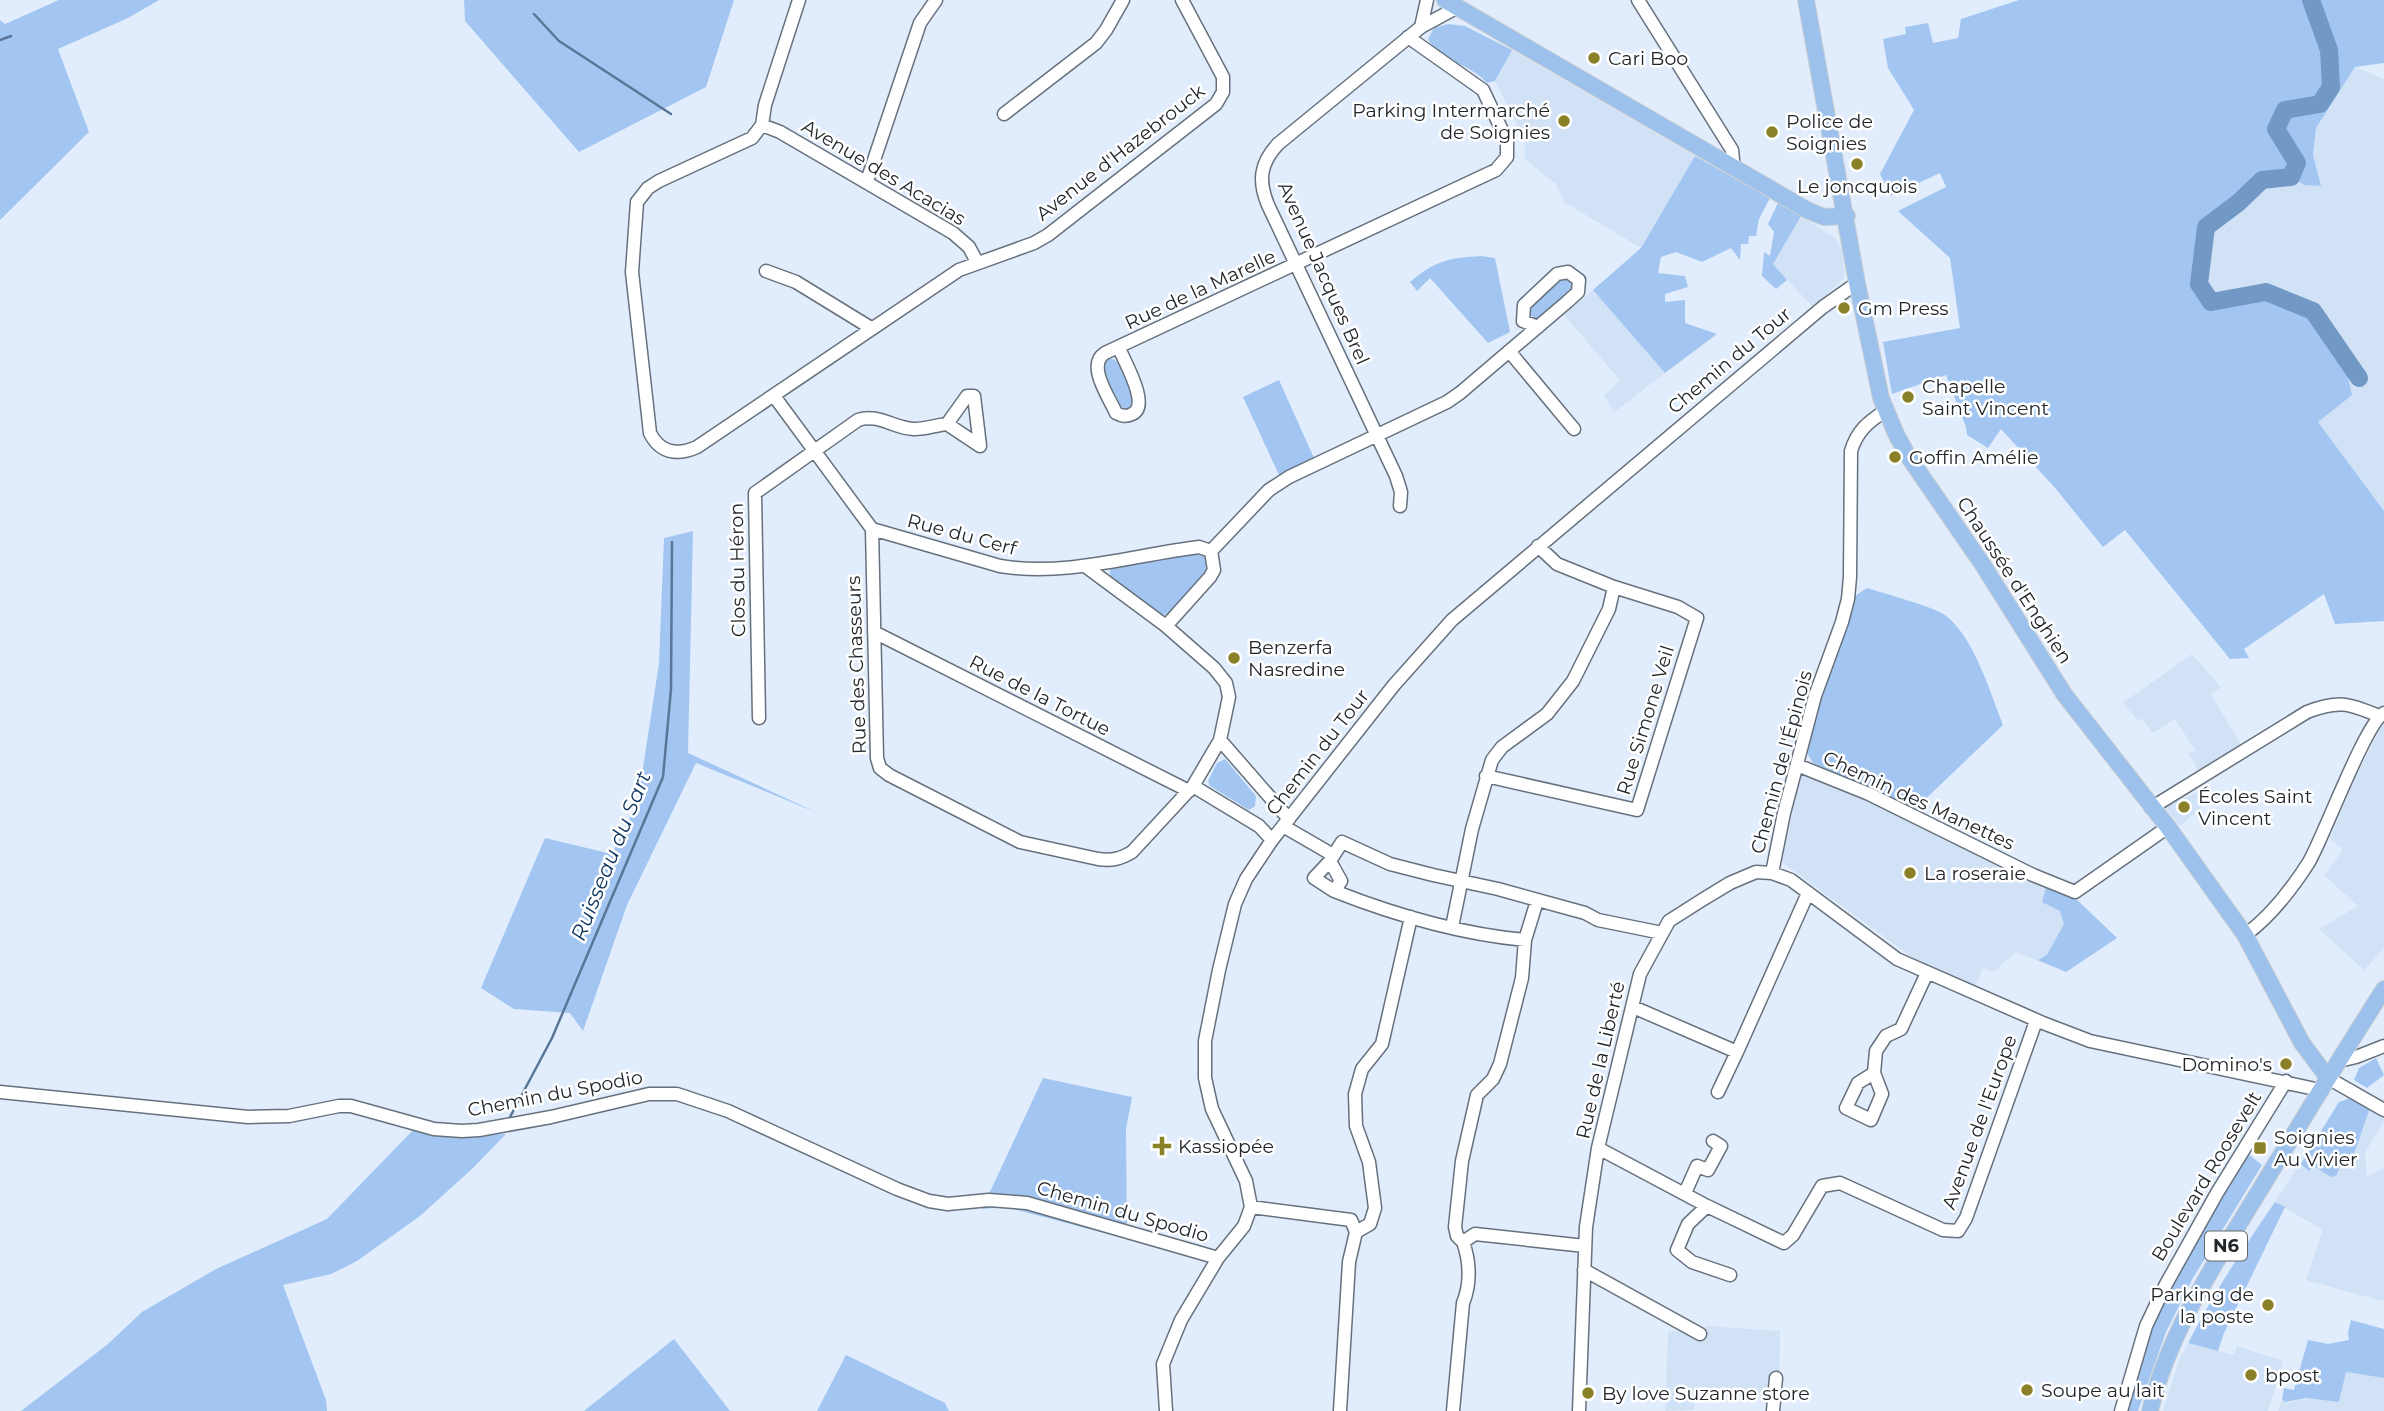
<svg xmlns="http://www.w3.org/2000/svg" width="2384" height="1411" viewBox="0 0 2384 1411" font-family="Montserrat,sans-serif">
  <rect width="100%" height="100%" fill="#e1edfc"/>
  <path fill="#d1e2f6" d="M1512,50L1695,156L1641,248L1564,202L1556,184L1525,159V140L1495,81Z
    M2355,67L2384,79V511L2318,422L2266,292L2211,302L2199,284L2206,227L2238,203L2262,180L2291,177L2304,185L2313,155L2316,128Z
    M1801,216L1835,238L1842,249L1845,277L1813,307L1772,264Z
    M1593,290L1665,373L1614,412L1604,396L1620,380L1564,315Z
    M2192,654L2221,687L2211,694L2243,749L2199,772L2189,754L2195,750L2175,719L2153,733L2142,719L2137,720L2123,703Z
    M2384,722V948L2364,970L2319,929L2358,906L2324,875L2343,850L2330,839L2354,780Z
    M1802,767L2074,897L2117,938L2066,972L2016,952L1993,972L1983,968L1973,991L1935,974L1782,862Z
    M2211,787L2215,795L2180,826L2165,808L2168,805Z
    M2351,1098L2384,1115V1122L2365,1152L2367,1177L2384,1167V1300L2382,1301L2306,1280L2323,1230L2275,1202L2339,1102Z
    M1706,1326L1780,1331L1779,1394L1695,1388L1694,1410L1665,1411L1668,1331L1705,1333Z
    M2188,1343L2234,1355L2237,1346L2283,1361L2268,1411H2163L2179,1360Z
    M2345,1372L2384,1378V1411H2278L2282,1399L2288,1403L2341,1391Z"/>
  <path fill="#a2c6f1" d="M59,0H159L128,18L58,49L89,132L0,220V20L5,24Z
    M464,0H734L706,87L579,152L465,21Z
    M2019,0H2384V63L2355,67L2316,128L2313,155L2321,186L2304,185L2291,177L2262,180L2238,203L2206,227L2199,284L2211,302L2266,292L2313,311L2342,353L2352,395L2318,422L2384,511V621L2335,624L2324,594L2244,649L2249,658L2230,659L2125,530L2103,547L2056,489L2001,429L1988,448L1967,435L1966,427L1946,375L1892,394L1883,342L1960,328L1950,258L1898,211L1946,187L1940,173L1891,196L1880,174L1914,110L1888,68L1883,39L1906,34L1905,27L1928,23L1933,43L1958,38L1961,19Z
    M1448,24L1465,26L1512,50L1495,81L1487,83C1470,63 1440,62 1428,39L1434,28Z
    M1695,156L1770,198L1759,219L1756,236H1749L1748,244H1741L1740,260L1731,248L1702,262L1676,252L1661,257L1658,273L1685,276L1688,287L1665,294V302L1685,300V323L1717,334L1665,373L1593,290L1641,248Z
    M1778,203L1801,216L1773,264L1787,280L1776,289L1762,276L1764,252L1770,256L1774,232L1768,224Z
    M1481,256L1495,258L1510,332L1488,343L1430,278L1417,291L1410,282C1436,260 1449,258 1481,256Z
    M1566,277L1572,280L1574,289L1541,318L1537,319L1530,315V304L1561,279Z
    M1106,359H1113L1117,362L1134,399L1135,402L1130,409L1120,407L1102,369L1103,361Z
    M1279,380L1314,458L1279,475L1243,397Z
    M693,531L688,753L818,813L696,763L627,905L583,1031L570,1013L514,1009L481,988L545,838L612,854L638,801L659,663L664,538Z
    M1195,552L1206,556L1209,570L1171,614L1160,615L1110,579V571L1113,565Z
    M1867,588C1883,593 1934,607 1945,615C1974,637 1990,692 2003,725L1915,809L1813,763L1807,753L1821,701L1853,609L1855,596Z
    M1225,759L1256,796L1255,806L1249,810L1210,786L1208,781L1217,763Z
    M2047,884L2074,897L2117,938L2066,972L2038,960L2047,955L2064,924L2060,911L2042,902Z
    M2376,1058L2384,1075L2367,1088L2354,1080L2359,1068Z
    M1043,1078L1132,1097L1126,1129L1127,1239L1006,1207L982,1209Z
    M2351,1098L2370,1108L2353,1157L2345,1156L2336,1176L2331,1177L2314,1166L2309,1171L2301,1164L2339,1102Z
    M415,1128L464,1136L506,1134L473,1168L420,1216L357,1261L331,1274L283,1285L326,1400L327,1411H21L108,1344L142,1312L216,1269L327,1219Z
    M2247,1153L2262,1165L2193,1278L2166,1332L2138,1411H2126L2150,1326L2180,1267Z
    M2275,1202L2285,1207L2224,1333L2218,1351L2188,1343C2214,1293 2243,1248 2275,1202Z
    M2351,1320L2384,1329V1378L2346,1372L2339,1402L2307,1398L2285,1402L2282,1399L2284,1388L2294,1390L2308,1340L2328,1344L2349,1340L2348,1333Z
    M674,1339L730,1411H584Z
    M846,1355L945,1403L949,1411H817Z"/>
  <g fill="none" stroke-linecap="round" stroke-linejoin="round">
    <path stroke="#5a7697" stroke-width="2.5" d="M534,14L559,41L671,114
      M0,40L11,36
      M509,1119L552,1038L663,777L671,689L672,542"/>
    <path stroke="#7298c5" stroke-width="18" d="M2311,0L2329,50L2331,87L2320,104L2285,110L2276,129L2297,163L2291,177L2262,180L2238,203L2206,227L2199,284L2211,302L2266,292L2313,311L2359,378"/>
    <g stroke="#66717d" stroke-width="15">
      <path id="minor" d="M799,0L765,105L762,125L752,138L659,181L648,188L637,202L632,272L650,433C660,453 677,456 697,447L959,270L1034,243L1048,235L1216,104L1223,92V77L1182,0
        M1638,0L1732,150L1734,169
        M1421,27L1427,0
        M1004,114L1096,43L1106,30L1123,0
        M762,125L780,132L953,233L969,247L977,262
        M867,181L920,23L936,0
        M766,271L796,282L871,328
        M1119,348C1124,361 1151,406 1132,414C1126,417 1122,416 1116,413C1109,397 1086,365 1105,353L1496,170L1507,157V141L1483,90L1408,37
        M1509,351L1574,429
        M774,396L872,529L877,758L880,768L889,775L1020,842L1098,859C1112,861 1120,859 1132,852L1193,786L1220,740L1229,697L1226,683L1214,668L1166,626
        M1400,506L1401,492L1396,476L1268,205C1258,181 1260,163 1278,144L1421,27L1458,7
        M872,529L1000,566C1066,577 1134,555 1199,547L1211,551
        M1211,551L1269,490L1289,477L1447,402L1460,393L1567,302L1578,292L1579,280L1568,272L1557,274L1524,305L1523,321L1538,327
        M1085,566L1166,626L1210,577L1214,570L1211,551
        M874,632L1189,791
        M759,718L755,493L858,420C877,413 894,428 913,429C923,430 936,425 947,424L967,396H974L980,446L947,424
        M1220,740L1289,819
        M1797,765L1869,794L2033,875L2075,892L2168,827
        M1486,776L1637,810L1697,618L1678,607L1614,587
        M1193,786L1259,826L1272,840
        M2151,808L2307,712C2338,700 2349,703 2379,716
        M1283,826L1333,855
        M1330,861L1314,878L1334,891
        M1772,873L1784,813L1815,696L1842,622L1848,599L1850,577L1851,451C1857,431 1868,422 1885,411
        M1537,901L1525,940L1522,978L1500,1064L1493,1079L1477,1095L1462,1161L1455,1227L1457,1236L1463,1242L1475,1234L1585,1246
        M1452,927L1472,829L1492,760L1502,747L1547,714L1573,681L1609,609L1614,587L1557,564L1538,546
        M2245,935C2270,917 2293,887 2309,862C2324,836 2366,722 2384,713
        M1525,940C1460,934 1395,915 1334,891L1341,881L1330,861L1342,842L1390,864L1433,875L1498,889L1585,913L1598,920L1662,933
        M1633,1007L1737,1052L1808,893
        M2339,1061L2356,1057L2384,1046
        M1874,1073L1882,1094L1871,1120L1846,1108L1858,1083L1874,1073L1876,1051L1886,1036L1901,1029L1927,973
        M2328,1078L2384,1110
        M0,1092L248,1117L289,1116L339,1106H351L434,1129L462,1131L479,1130L551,1117L649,1094H677L728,1111L897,1189L929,1201L948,1204L989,1200L1027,1203L1218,1258
        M1718,1092L1737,1052
        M1598,1148L1707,1206L1784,1243L1793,1235L1822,1186L1840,1183L1943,1230L1958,1231L1966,1218L2036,1021
        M1685,1193L1697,1166L1708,1170L1721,1146L1713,1141
        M1707,1206L1688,1224L1677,1250L1692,1262L1730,1275
        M1251,1207L1351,1220L1356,1232
        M1356,1232L1370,1224L1375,1208L1369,1162L1356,1126L1355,1094L1362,1069L1382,1044L1411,917
        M1584,1270L1700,1334
        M1166,1411L1163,1364L1181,1320L1218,1258L1244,1226L1251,1207L1246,1181L1212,1109L1205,1078V1041L1219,970L1235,904L1246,879L1272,840L1394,685L1452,620L1823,307L1857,283
        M1340,1411L1349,1262L1356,1232
        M1453,1411L1463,1303C1471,1284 1470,1261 1463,1242
        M1579,1411L1586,1227L1598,1148L1640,974L1669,921L1702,900L1730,883L1756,872L1772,873L1791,880L1897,959L2043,1023L2090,1041L2320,1090
        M1773,1411L1776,1378
        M2121,1411L2146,1326L2165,1286L2217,1193L2286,1081"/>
    </g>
    <g stroke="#cecfd0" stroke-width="18">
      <path id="major" d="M1445,0L1807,210L1824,217L1847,216
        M1806,0L1857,283L1881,398L1896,434L1908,456L1983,565L2064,694L2168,827L2245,935L2302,1043L2328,1078
        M2150,1411C2169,1331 2216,1262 2258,1193C2300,1124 2341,1056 2384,989"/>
    </g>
    <use href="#minor" stroke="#fff" stroke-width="12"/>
    <use href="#major" stroke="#9bc1ec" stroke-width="16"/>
  </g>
  <g fill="#8a8028" stroke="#fff" stroke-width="2.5">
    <circle cx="1594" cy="58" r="7"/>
    <circle cx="1564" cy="121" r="7"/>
    <circle cx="1772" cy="132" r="7"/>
    <circle cx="1857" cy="164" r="7"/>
    <circle cx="1844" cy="308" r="7"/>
    <circle cx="1908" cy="397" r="7"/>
    <circle cx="1895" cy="457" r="7"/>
    <circle cx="1234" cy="658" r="7"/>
    <circle cx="2184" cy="807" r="7"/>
    <circle cx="1910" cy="873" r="7"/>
    <circle cx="2286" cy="1064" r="7"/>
    <path d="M1158.5 1135.5h7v7h7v7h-7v7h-7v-7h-7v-7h7z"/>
    <rect x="2253" y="1141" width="14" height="14" rx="3.5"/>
    <circle cx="2268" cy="1305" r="7"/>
    <circle cx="2251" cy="1375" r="7"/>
    <circle cx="2027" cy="1390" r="7"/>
    <circle cx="1588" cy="1393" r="7"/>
  </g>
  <g text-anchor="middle" stroke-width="5" stroke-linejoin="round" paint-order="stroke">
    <rect fill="#fff" stroke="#64676b" stroke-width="2" x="2205" y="1231.5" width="42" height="29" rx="5"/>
    <g font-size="18" font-weight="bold" fill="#21262b">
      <text x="2226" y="1252">N6</text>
    </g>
    <g font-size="19" fill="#21262b" stroke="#fff" text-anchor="start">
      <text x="1608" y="65">Cari Boo</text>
      <text x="1550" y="117" text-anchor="end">Parking Intermarché<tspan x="1550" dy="22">de Soignies</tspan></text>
      <text x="1786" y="128">Police de<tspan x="1786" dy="22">Soignies</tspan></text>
      <text x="1857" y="193" text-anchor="middle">Le joncquois</text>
      <text x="1858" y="315">Gm Press</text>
      <text x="1922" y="393">Chapelle<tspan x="1922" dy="22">Saint Vincent</tspan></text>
      <text x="1909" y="464">Goffin Amélie</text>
      <text x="1248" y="654">Benzerfa<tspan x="1248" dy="22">Nasredine</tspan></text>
      <text x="2198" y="803">Écoles Saint<tspan x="2198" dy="22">Vincent</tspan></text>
      <text x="1924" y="880">La roseraie</text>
      <text x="2272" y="1071" text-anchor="end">Domino's</text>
      <text x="2274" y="1144">Soignies<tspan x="2274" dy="22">Au Vivier</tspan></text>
      <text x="1178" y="1153">Kassiopée</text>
      <text x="2254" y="1301" text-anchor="end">Parking de<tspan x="2254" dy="22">la poste</tspan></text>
      <text x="2265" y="1382">bpost</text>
      <text x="2041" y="1397">Soupe au lait</text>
      <text x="1602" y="1400">By love Suzanne store</text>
    </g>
    <g font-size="19" fill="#21262b" stroke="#fff">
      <text transform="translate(1120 152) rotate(-38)" y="7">Avenue d'Hazebrouck</text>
      <text transform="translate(884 172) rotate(31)" y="7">Avenue des Acacias</text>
      <text transform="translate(1324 273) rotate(66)" y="7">Avenue Jacques Brel</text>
      <text transform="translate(1200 289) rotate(-25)" y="7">Rue de la Marelle</text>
      <text transform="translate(1729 360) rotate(-40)" y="7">Chemin du Tour</text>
      <text transform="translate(962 534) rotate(15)" y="7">Rue du Cerf</text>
      <text transform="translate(737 570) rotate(-91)" y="7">Clos du Héron</text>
      <text transform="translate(2015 580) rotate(57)" y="7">Chaussée d'Enghien</text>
      <text transform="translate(856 665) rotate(-92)" y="7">Rue des Chasseurs</text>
      <text transform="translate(1040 695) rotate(27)" y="7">Rue de la Tortue</text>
      <text transform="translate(1645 720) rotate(-73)" y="7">Rue Simone Veil</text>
      <text transform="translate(1317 752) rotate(-52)" y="7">Chemin du Tour</text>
      <text transform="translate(1781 762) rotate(-75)" y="7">Chemin de l'Épinois</text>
      <text transform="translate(1919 800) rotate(25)" y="7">Chemin des Manettes</text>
      <text transform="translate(1600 1060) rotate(-77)" y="7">Rue de la Liberté</text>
      <text transform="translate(555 1093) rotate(-11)" y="7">Chemin du Spodio</text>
      <text transform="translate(1979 1122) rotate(-70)" y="7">Avenue de l'Europe</text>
      <text transform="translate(2206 1176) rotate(-59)" y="7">Boulevard Roosevelt</text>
      <text transform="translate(1123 1211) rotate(16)" y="7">Chemin du Spodio</text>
    </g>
    <g font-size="21" font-style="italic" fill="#103762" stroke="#fff">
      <text transform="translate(611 856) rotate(-68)" y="7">Ruisseau du Sart</text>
    </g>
  </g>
</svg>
